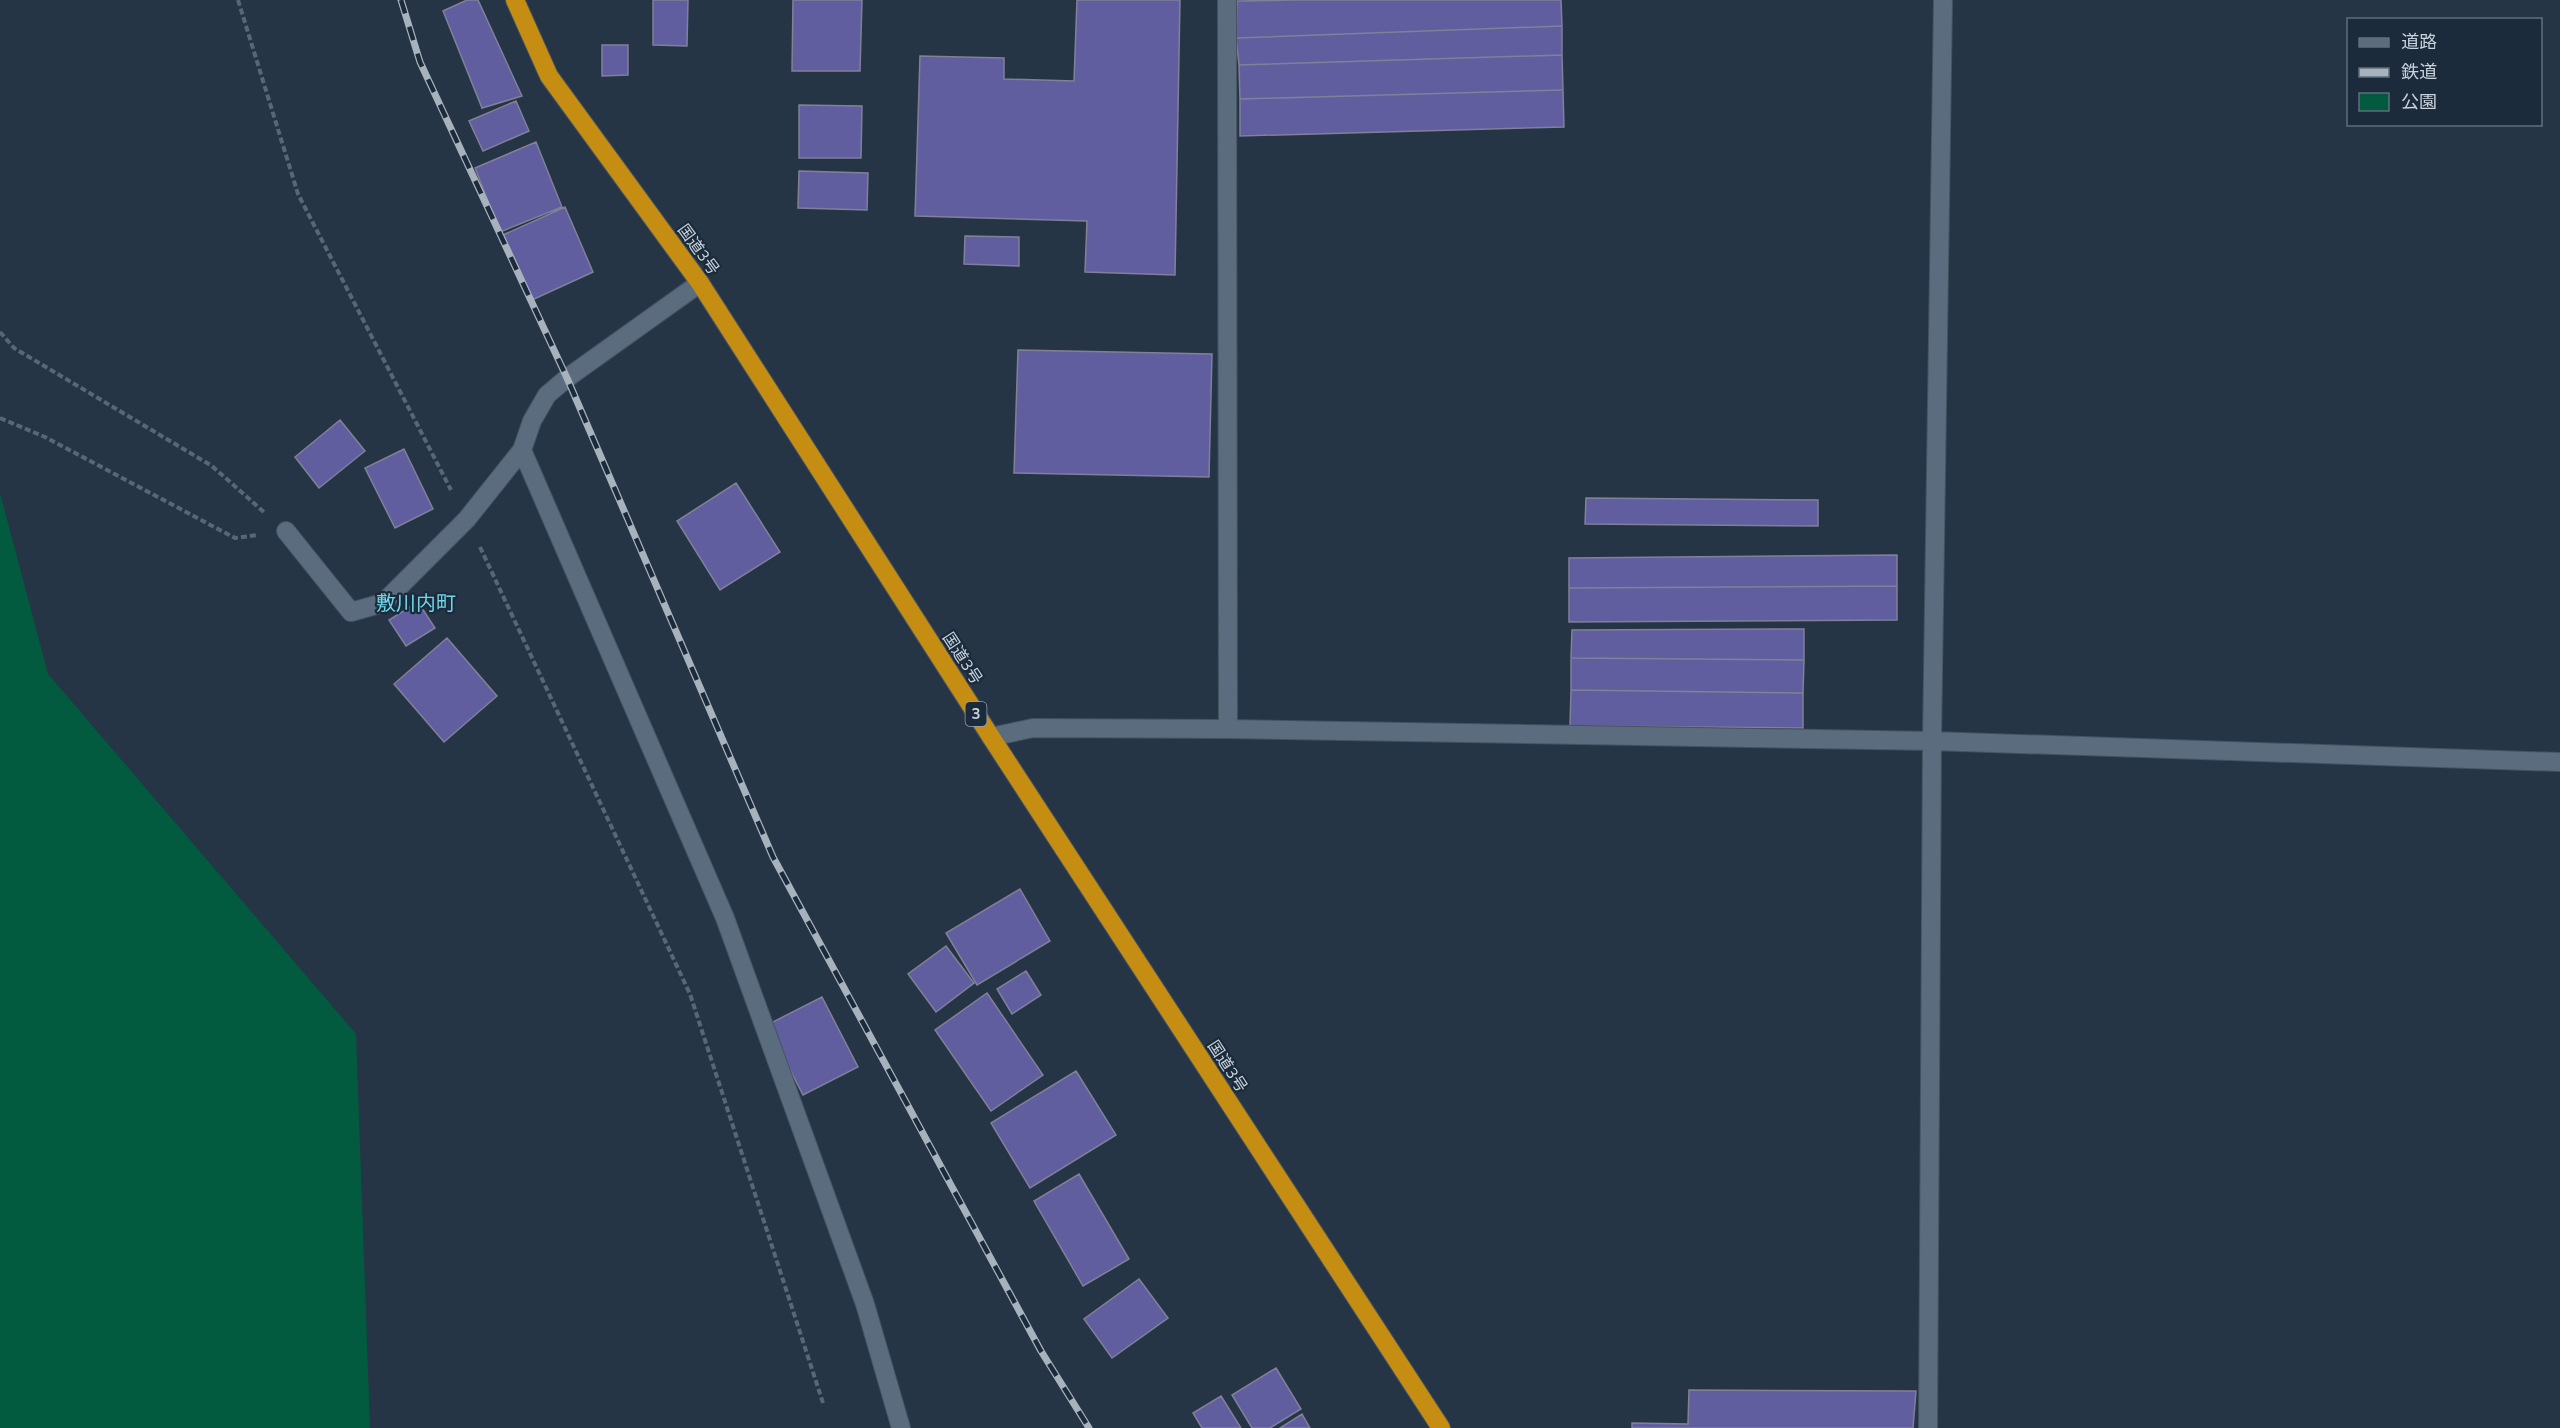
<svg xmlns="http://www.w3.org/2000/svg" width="2560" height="1428" viewBox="0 0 2560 1428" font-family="'Nunito Sans','Noto Sans JP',sans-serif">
  <rect width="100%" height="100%" fill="#253546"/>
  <path fill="#025b3f" d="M0,493L48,674L356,1034L370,1428H0Z"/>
  <path fill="#615ea0" stroke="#808099" stroke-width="1.5" d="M467,0H478L522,96L482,108L443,11Z
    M653,0H688L687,46L653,45Z
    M793,0H862L860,71H792Z
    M1077,0H1180L1175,275L1085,272L1087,221L915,216L920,56L1004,58V79L1074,81Z
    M1296,0H1561L1562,26L1236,38L1237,1Z
    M1562,26V55L1239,65L1236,38Z
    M602,45H628V75L602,76Z
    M1562,55L1563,90L1240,99L1239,65Z
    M1563,90L1564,127L1240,136V99Z
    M516,101L529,131L483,151L469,121Z
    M799,105L862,106L861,158H799Z
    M536,142L562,207L500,232L475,168Z
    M799,171L868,173L867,210L798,208Z
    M565,207L593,272L532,300L503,235Z
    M965,236L1019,237V266L964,264Z
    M1018,350L1212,354L1209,477L1014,473Z
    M340,420L365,451L319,488L295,457Z
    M404,449L433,509L395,528L365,468Z
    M736,483L780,552L720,590L677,521Z
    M1586,498L1818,500V526L1585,524Z
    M1897,555V586L1569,588V558Z
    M1897,586V620L1569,622V588Z
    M418,602L435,628L406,646L389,620Z
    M1804,629V660L1571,658L1572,630Z
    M447,638L497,696L444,742L394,684Z
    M1571,658L1804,660L1803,693L1571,690Z
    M1571,690L1803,693V728L1570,726Z
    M1020,889L1050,941L977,985L946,933Z
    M946,946L974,983L936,1012L908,974Z
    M1026,971L1041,995L1012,1014L997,989Z
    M987,993L1043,1075L991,1111L935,1030Z
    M822,997L858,1067L803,1095L767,1025Z
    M1076,1071L1116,1135L1030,1188L991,1123Z
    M1079,1174L1129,1259L1083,1286L1034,1201Z
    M1139,1279L1168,1318L1112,1358L1084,1319Z
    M1276,1368L1301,1409L1270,1428H1252L1232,1395Z
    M1689,1390L1916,1391L1913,1428H1632V1423L1688,1424Z
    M1221,1396L1241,1428H1202L1193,1413Z
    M1302,1414L1310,1428H1280Z"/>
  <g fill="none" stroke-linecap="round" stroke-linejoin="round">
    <g stroke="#455361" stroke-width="20">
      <path id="minor" d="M1227,0L1228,729
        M522,450L725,918L865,1304L901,1428
        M286,531L351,612L383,603L467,519L522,450L532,421L547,395L567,378L700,283
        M991,737L1033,728L1228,729L1932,741L2560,762
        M1928,1428L1932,741L1943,0"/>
    </g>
    <g stroke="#455361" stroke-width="20">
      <path id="highway" d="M515,0L549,76L700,283L991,737L1441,1428"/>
    </g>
    <path stroke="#596775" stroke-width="4" stroke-dasharray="6 3" stroke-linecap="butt" d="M238,0L298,194L451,490
      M0,332L14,348L212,466L265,513
      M0,418L45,437L235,538L258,535
      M480,547L690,994L823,1403"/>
    <use href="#minor" stroke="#5a6c7e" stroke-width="18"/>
    <use href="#highway" stroke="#c58d11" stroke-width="18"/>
    <g stroke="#a7b2bd" stroke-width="7">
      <path id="rail" d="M401,0L420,62L567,378L773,857L1041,1351L1089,1428"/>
    </g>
    <use href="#rail" stroke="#1b2b3b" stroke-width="4.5" stroke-dasharray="14" stroke-linecap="butt"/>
  </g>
  <g text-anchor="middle" stroke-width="4.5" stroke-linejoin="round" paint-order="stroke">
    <rect fill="#1b2b3b" stroke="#95a1ac" stroke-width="1.5" x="965.5" y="702" width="21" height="24" rx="4.5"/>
    <g font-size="15" font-weight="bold" fill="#c9d3dd">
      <text x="976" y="719">3</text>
    </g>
    <g font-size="16" fill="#c9d3dd" stroke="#1b2b3b">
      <text transform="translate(699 249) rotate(54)" y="6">国道3号</text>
      <text transform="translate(963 658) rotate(57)" y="6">国道3号</text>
      <text transform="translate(1228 1066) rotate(57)" y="6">国道3号</text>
    </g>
    <g font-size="20" fill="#6fd7ea" stroke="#1b2b3b">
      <text x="416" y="610">敷川内町</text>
    </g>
  </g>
  <rect x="2347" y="18" width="195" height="108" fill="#1b2b3b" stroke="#616e7c" stroke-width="1.5"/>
  <rect x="2359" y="38" width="30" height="9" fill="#5a6c7e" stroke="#616e7c" stroke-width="1.5"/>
  <text x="2401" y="48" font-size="18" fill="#c9d3dd">道路</text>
  <rect x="2359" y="68" width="30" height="9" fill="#a7b2bd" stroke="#616e7c" stroke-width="1.5"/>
  <text x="2401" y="78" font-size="18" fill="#c9d3dd">鉄道</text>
  <rect x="2359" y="93" width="30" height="18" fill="#025b3f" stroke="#616e7c" stroke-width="1.5"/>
  <text x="2401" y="108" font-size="18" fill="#c9d3dd">公園</text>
</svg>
